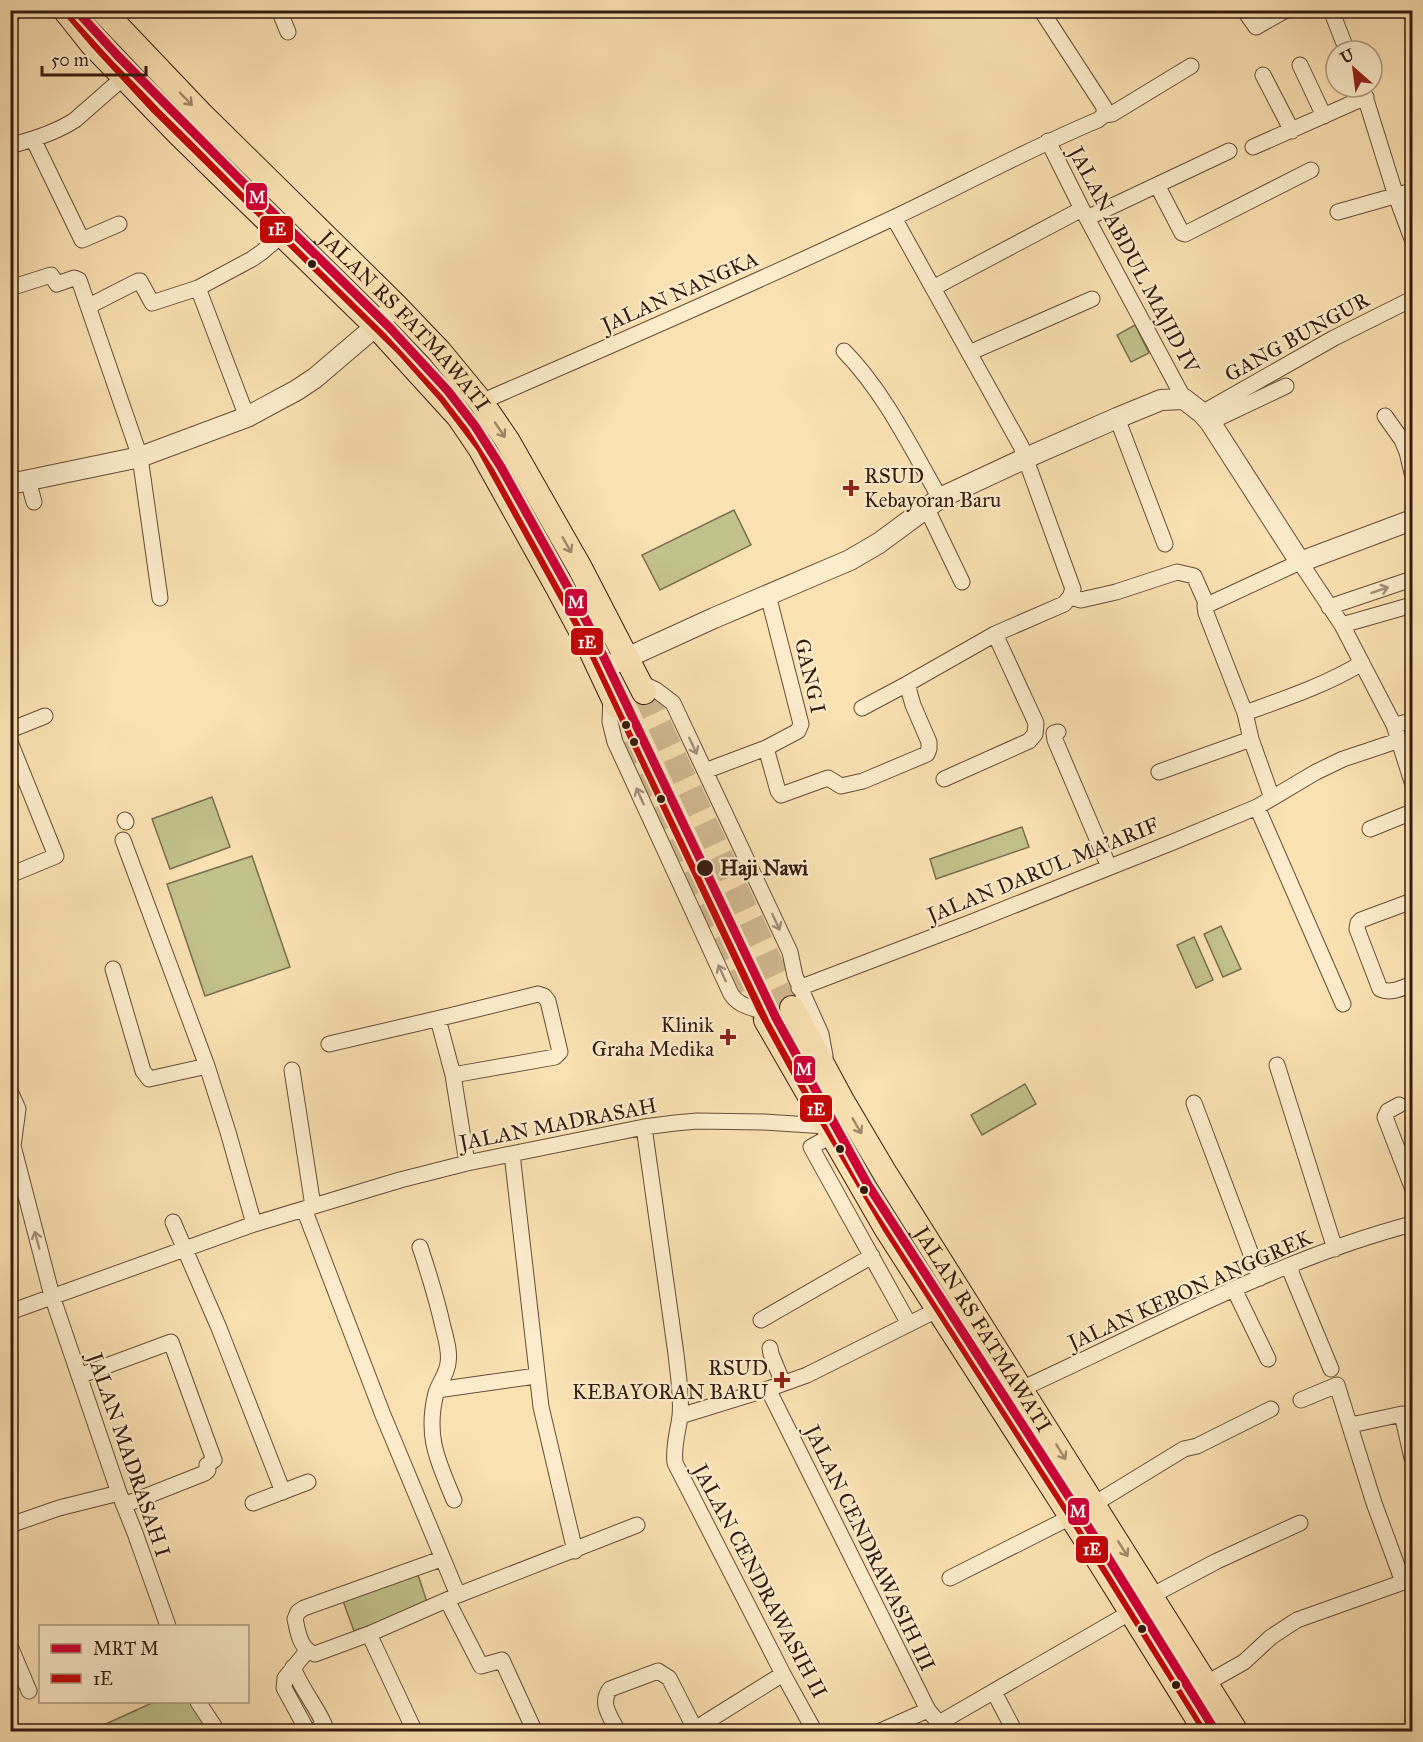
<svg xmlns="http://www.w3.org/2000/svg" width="1423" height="1742" viewBox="0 0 1423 1742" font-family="'IM FELL Great Primer',serif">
  <rect width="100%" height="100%" fill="#fae1b1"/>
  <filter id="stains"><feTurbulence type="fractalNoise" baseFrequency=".00333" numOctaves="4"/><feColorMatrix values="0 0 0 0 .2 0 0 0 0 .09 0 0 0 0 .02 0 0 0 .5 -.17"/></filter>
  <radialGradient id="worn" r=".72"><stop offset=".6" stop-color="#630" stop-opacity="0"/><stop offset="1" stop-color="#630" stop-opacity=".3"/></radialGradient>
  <path fill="#c1c28a" stroke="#7a6e4e" stroke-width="1.5" d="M1135,325L1149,353L1131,362L1117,335Z
    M734,510L751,545L660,590L642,555Z
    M212,797L230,847L170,869L152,819Z
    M1022,827L1029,847L936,879L930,859Z
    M252,856L290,967L205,996L167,884Z
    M1221,926L1241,969L1223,977L1204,934Z
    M1194,937L1213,980L1196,988L1177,945Z
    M1025,1084L1036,1104L982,1135L971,1115Z
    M418,1575L428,1605L354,1631L343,1601Z
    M159,1702H199L221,1732H88L152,1703Z"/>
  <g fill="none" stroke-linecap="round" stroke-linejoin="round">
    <path stroke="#d2b991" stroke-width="24" stroke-dasharray="24 12" stroke-linecap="butt" d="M644,692L792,1008
      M617,706L766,1020"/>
    <g stroke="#664c39" stroke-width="17">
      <path id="minor" d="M279,10L288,32
        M1041,10L1104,107V115
        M1244,10L1256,27L1286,10
        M1331,10L1347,51
        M1300,65L1324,116
        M1263,75L1292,131
        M1362,87L1396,196L1412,239
        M33,139L82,240L119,224
        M1048,141L1082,209L1184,399
        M10,146C33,139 55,133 75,120L124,77
        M1253,147L1366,97
        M1157,185L1182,233L1185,234L1311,170
        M1338,212L1412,191
        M1087,218L1229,151
        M10,288L51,275L57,284L74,278L79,280L140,457L160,598
        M198,288L247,417
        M933,288L1082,209
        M89,306L138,281H140L152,303L198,288L252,259L262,252L283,234
        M844,351C885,393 911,448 940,498
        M969,353L1092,299
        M481,402C619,342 757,282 893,218C961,186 1028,149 1098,120L1104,115L1112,114L1191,66
        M1202,413L1334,338L1412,299
        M1385,416L1402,440L1407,452L1412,473
        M1117,418L1165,544
        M1210,422L1286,386
        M28,480L34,502
        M926,507L962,582
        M1070,597L1081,600L1116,592L1177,572L1194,576L1207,605
        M1329,607L1412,579
        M1342,625L1412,605
        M639,682L656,690L673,703L790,952L795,976L821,1034L825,1056
        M611,696L610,722L615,742L731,994C738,1005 749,1007 761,1011
        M862,708L907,684L995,634L1064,604L1070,597L1073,589L1021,446L894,218
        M1245,713L1206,613L1205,606L1300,562L1342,625L1394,725L1412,782
        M1394,725L1412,721
        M10,730L45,716
        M1058,732L1054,733L1055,740L1109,867
        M10,742L56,856L10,875
        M766,748L798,731L801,724L768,595
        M705,771L766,748L778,791L781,795L828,778L841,786L863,781L927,754L929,749V742L913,705L907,684
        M1159,772L1251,739
        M944,779L1029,741L1035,734L1036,723L995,634
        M1272,798L1251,739L1245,713C1284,699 1326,685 1362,663
        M1257,807L1343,1004
        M125,820L126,822
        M1370,829L1412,812
        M123,840L207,1066L228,1132L254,1224
        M1412,901L1361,920L1358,923L1357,929L1380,989C1391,994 1402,988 1412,984
        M113,969L143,1071L149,1079L207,1066
        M799,988L972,922L1173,842L1257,807L1316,772L1343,759L1400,740
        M438,1019L453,1075L467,1163
        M329,1044L449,1016L538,994L544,996L548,1001L560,1052L555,1057L453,1075
        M1277,1065L1335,1249
        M292,1070L313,1206
        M10,1091L18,1109L13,1146L52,1296L119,1493L135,1533L168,1626
        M1194,1103L1260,1278
        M1399,1105L1388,1111L1385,1117L1412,1187
        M644,1127L676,1354C678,1374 682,1396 680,1416C678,1433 673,1445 675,1463L783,1674L815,1732
        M831,1136L811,1147L909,1324
        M512,1154L541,1407L575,1551
        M304,1209L383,1415L458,1595
        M173,1222L219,1328L283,1492
        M420,1247C429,1274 437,1300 443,1327C446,1339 450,1351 448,1363C447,1374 439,1383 436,1393C425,1437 438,1461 454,1500
        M1290,1266L1292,1275L1331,1369
        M1234,1289L1268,1359
        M10,1312L254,1224L400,1180L467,1163L644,1127L675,1123L697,1121L764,1122L826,1126
        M761,1320L872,1256
        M770,1348L771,1354L783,1383
        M79,1376L171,1342L214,1460L207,1465L208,1470L205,1473L124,1505
        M768,1389L928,1710L939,1723
        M1021,1389C1149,1331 1275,1260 1412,1224
        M437,1390L536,1376
        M1301,1400L1337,1385L1374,1503L1403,1582
        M680,1416L768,1389L807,1375L937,1310
        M1351,1425L1402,1414L1412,1458
        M253,1503L308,1482
        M1094,1504L1184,1449L1197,1446L1271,1409
        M10,1525L59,1508L119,1493
        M441,1559L304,1608L298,1612L295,1619C298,1632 300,1650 315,1654L369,1634L458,1595L637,1525
        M950,1578L1071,1517
        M1151,1596L1217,1561L1300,1523
        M447,1600L481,1666L502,1660L535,1732
        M369,1634L415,1732
        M10,1646L29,1691
        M307,1651L285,1678L284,1688L308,1732
        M293,1667C300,1687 315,1704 324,1724L314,1732
        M1205,1684L1244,1662L1271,1637L1297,1620L1412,1579
        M994,1692L1015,1732
        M198,1702L218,1732
        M618,1732C611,1717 599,1704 610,1689L658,1671L669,1678L695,1729
        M690,1732L783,1674
        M878,1732L928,1710
        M934,1732L939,1723L1131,1612"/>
    </g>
    <g stroke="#664c39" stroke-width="22">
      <path id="tertiary" d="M10,484L140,457L247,417L297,390L315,378L376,326L395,305
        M600,670L714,618L850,560L879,543L940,498L1026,458L1117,418L1161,400L1184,399L1202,413L1210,422L1300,562L1412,520"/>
    </g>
    <g stroke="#341a11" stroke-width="26">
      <g id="primary">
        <path d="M65,10L92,44L179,134L376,326L459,417L480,448L558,588L587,642L617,706"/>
        <path id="s1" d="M102,10L200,113L395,305L439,351L481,402L507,440L580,568L644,692"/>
        <path id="s2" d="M792,1008L841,1099L886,1175L1236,1732"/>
        <path d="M766,1020L886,1228L1085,1538L1206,1732"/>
      </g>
    </g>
    <use href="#minor" stroke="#fceccc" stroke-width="15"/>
    <use href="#tertiary" stroke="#fceccc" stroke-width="20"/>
    <use href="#primary" stroke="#fae1b1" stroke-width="24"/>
    <g stroke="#fceccc" stroke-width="12">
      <path id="bus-1" d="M65,10L94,44L155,110L402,353L443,399L480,448L587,642L761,1011L800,1082L886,1228L1085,1538L1206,1732"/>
    </g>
    <use href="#bus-1" stroke="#c20809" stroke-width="8"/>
    <g stroke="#fceccc" stroke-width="14">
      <path id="metro-1" d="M76,10L117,55L261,201L390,328L448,391L475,426L501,467L587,622L776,1018L868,1185L1107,1556L1216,1732"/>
    </g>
    <use href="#metro-1" stroke="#ce0037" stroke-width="9"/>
  </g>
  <defs><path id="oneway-shaft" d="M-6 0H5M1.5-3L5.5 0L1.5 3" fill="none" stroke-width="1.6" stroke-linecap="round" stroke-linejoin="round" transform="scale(1.5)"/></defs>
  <g stroke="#a18769">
    <use href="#oneway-shaft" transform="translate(186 99) rotate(46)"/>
    <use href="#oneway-shaft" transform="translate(500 430) rotate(56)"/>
    <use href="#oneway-shaft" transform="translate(567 545) rotate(60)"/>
    <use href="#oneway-shaft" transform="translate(857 1126) rotate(60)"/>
    <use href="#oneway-shaft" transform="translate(1061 1452) rotate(58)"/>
    <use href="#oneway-shaft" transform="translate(1123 1549) rotate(58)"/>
  </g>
  <g stroke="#a28e78">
    <use href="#oneway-shaft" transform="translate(1380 590) rotate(-19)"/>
    <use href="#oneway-shaft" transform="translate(693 746) rotate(65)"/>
    <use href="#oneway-shaft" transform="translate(640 796) rotate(-114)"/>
    <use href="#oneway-shaft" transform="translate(776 922) rotate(65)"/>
    <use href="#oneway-shaft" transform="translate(722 973) rotate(-115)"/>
    <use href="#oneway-shaft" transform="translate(37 1240) rotate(-105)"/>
  </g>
  <g fill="#341a11" stroke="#fceccc" stroke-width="2">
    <circle cx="312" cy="264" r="5"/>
    <circle cx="626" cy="725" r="5"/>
    <circle cx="634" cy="742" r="5"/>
    <circle cx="661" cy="799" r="5"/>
    <circle cx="705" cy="868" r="9"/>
    <circle cx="840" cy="1149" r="5"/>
    <circle cx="864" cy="1190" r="5"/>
    <circle cx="1142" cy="1629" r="5"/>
    <circle cx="1176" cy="1685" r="5"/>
  </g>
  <g fill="#8f2418" stroke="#fceccc" stroke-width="2">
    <path d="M848 479h6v6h6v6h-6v6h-6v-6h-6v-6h6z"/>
    <path d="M725 1028h6v6h6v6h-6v6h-6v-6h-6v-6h6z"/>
    <path d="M779 1371h6v6h6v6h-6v6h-6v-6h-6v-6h6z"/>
  </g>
  <g text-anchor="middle" stroke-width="4.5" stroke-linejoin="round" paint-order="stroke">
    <g font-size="21" fill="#341a11" stroke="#fceccc">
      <text transform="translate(1134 260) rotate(62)" y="7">JALAN ABDUL MAJID IV</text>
      <text transform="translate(680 292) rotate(-24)" y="7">JALAN NANGKA</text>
      <text dy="7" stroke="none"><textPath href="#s1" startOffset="434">JALAN RS FATMAWATI</textPath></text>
      <text transform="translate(1297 337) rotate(-29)" y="7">GANG BUNGUR</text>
      <text transform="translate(810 676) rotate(77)" y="7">GANG I</text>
      <text transform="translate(1043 870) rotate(-22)" y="7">JALAN DARUL MA'ARIF</text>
      <text transform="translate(558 1124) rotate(-11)" y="7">JALAN MADRASAH</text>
      <text transform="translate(1190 1290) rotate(-24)" y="7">JALAN KEBON ANGGREK</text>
      <text dy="7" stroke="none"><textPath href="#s2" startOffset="374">JALAN RS FATMAWATI</textPath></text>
      <text transform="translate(129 1455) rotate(71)" y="7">JALAN MADRASAH I</text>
      <text transform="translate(870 1548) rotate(64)" y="7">JALAN CENDRAWASIH III</text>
      <text transform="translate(760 1581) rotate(62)" y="7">JALAN CENDRAWASIH II</text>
    </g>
    <g font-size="21" fill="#341a11" stroke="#fceccc" text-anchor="end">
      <text x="864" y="483" text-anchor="start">RSUD<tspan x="864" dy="24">Kebayoran Baru</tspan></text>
      <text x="714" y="1032">Klinik<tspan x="714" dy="24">Graha Medika</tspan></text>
      <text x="768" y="1375">RSUD<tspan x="768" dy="24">KEBAYORAN BARU</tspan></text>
    </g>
    <g font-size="21" font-weight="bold" fill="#341a11" stroke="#fceccc" text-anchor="start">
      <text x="720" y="875">Haji Nawi</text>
    </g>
  </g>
  <g stroke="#fceccc" stroke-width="2">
    <rect x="245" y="182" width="23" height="29" rx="6" fill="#ce0037"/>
    <rect x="259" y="215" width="35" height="29" rx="6" fill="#c20809"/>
    <rect x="564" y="588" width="24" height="29" rx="6" fill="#ce0037"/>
    <rect x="570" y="627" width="34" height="29" rx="6" fill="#c20809"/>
    <rect x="793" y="1055" width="23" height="29" rx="6" fill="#ce0037"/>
    <rect x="799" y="1094" width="34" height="29" rx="6" fill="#c20809"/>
    <rect x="1067" y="1497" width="23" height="29" rx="6" fill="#ce0037"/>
    <rect x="1075" y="1535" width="34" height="29" rx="6" fill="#c20809"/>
  </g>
  <g font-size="16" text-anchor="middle" font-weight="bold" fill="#fff">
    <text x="257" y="203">M</text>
    <text x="277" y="235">1E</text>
    <text x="576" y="608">M</text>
    <text x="587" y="648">1E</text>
    <text x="804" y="1075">M</text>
    <text x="816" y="1115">1E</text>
    <text x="1078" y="1517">M</text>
    <text x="1092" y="1555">1E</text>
  </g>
  <rect width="1423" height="1742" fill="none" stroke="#fae1b1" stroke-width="36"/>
  <rect x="12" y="12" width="1399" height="1718" fill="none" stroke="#341a11" stroke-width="3"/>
  <rect x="18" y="18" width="1387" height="1706" fill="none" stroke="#341a11" stroke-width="1.5"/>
  <rect x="39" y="1625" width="210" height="78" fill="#fceccc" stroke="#ac9881" stroke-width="1.5"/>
  <rect x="51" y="1644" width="30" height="9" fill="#ce0037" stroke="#ac9881" stroke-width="1.5"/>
  <text x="93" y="1655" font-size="18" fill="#341a11">MRT M</text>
  <rect x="51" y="1674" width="30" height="9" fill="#c20809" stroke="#ac9881" stroke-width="1.5"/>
  <text x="93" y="1685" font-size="18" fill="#341a11">1E</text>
  <g transform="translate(1354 69) rotate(332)"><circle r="28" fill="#fceccc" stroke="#ac9881" stroke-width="1.5"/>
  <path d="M0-4.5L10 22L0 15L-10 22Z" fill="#8f2418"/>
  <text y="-9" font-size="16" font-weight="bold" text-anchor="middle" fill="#341a11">U</text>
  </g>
  <path d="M42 66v9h104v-9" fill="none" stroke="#341a11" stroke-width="3"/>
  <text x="51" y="66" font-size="18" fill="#341a11" stroke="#fceccc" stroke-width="4.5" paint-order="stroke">50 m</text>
  <rect width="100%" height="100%" filter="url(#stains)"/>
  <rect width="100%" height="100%" fill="url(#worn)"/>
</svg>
